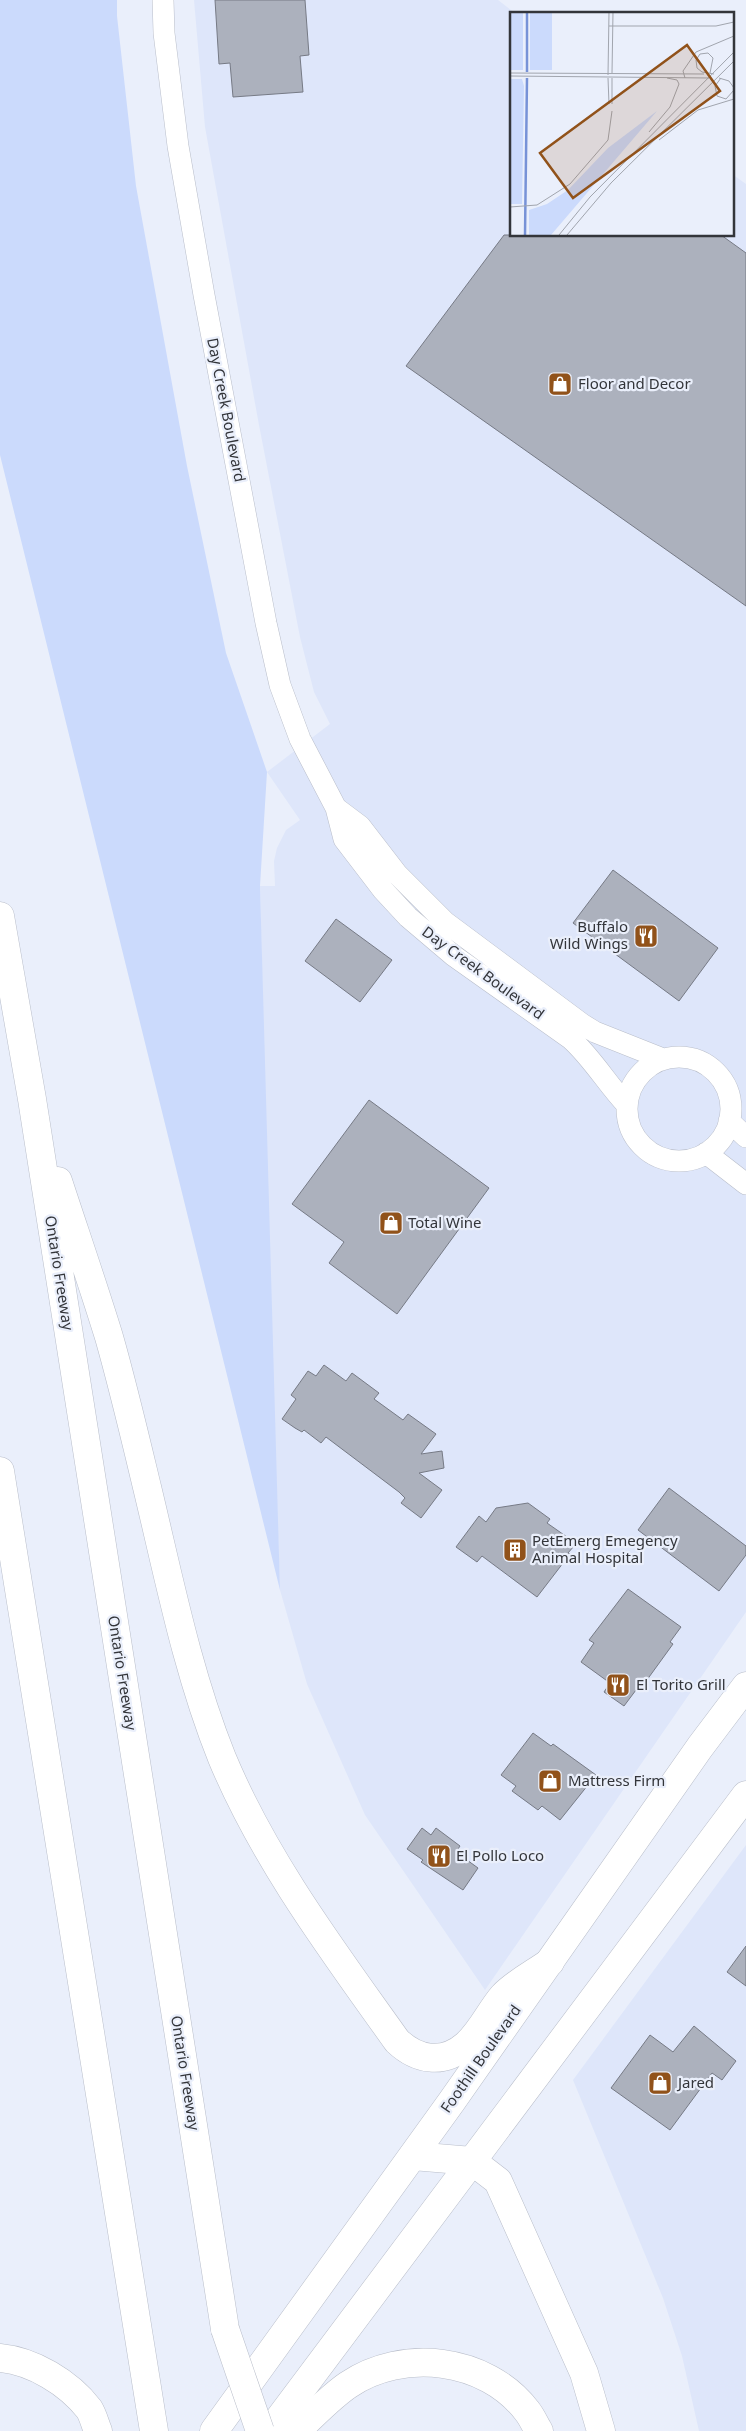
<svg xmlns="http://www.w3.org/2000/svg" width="746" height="2431" viewBox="0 0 746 2431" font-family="'Noto Sans',sans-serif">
  <rect width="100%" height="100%" fill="#eaeffb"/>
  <path fill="#dee6fa" d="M194,0H498L516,14H511V235H732V174L746,184V1612L485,1990L365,1815L307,1684L280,1590L269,1278L260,886H275L274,861L277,848L286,830L300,820L267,772L330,724L314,692L300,637L259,425L205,127Z
    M746,1845V2431H699L682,2356L663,2298L573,2080Z"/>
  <path fill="#cbdafc" d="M0,0H117V16L136,186L187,466L226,653L267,772L260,886L280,1590L0,455Z"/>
  <path fill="#acb1bd" stroke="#767a85" d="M215,0H305L309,55L300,56L303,92L233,97L230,63L219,64Z
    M504,235H721L746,253V606L406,366Z
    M613,870L718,948L679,1001L573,923Z
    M336,919L392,960L360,1002L305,961Z
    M369,1100L489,1188L397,1314L329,1263L344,1242L292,1204Z
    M324,1365L346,1381L352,1373L379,1393L374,1399L403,1420L408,1414L436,1434L421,1454L442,1451L444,1468L419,1473L442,1490L421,1518L401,1503L405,1498L399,1492L326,1437L321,1443L304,1430L302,1432L295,1428L282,1419L296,1399L291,1395L308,1371L316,1376Z
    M669,1488L746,1546V1555L719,1591L638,1530Z
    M528,1503L550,1519L547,1523L567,1537L565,1540L574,1546L568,1553L570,1554L537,1597L482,1556L477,1562L456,1547L479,1516L486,1522L496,1508Z
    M628,1589L681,1627L670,1642L673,1644L644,1684L642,1682L624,1706L604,1692L610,1683L581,1662L594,1643L589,1640Z
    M533,1733L551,1746L553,1744L596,1775L560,1820L542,1806L538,1810L512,1791L516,1786L501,1775Z
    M422,1828L431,1835L436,1828L460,1846L456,1852L478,1868L463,1890L421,1862L423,1860L407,1849Z
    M746,1946V1986L727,1972Z
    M694,2026L736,2061L722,2080L712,2073L670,2130L611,2088L650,2035L673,2052Z"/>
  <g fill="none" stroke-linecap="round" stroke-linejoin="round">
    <g stroke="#b9beca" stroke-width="22">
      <path id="tertiary" d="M163,0L164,33L178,146L204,295L266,623L280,685L300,739L336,808L344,839L383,890L408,917L454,956L571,1039C593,1059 607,1084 627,1105
        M336,808L360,826L397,874L445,922L582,1024L595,1032L663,1059
        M627 1109a52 52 0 1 1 104 0a52 52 0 1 1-104 0Z
        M729,1121L746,1137
        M706,1153L746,1184"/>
    </g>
    <g stroke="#b9beca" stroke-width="29">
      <path id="primary" d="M214,2431L452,2101L700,1747L746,1686
        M270,2431L746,1795"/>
    </g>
    <g stroke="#b9beca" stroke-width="29">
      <path id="motorway" d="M0,916L32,1099L225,2329
        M58,1181C75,1233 93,1285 109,1337C123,1386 135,1437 147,1487C169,1578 187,1671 222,1758C265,1861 333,1951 397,2041C417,2060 443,2065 466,2045C481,2032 490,2011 503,1996C515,1983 535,1973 550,1962
        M0,1471L154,2431
        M413,2156L472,2161L498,2181L584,2373L601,2431
        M0,2358C33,2361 69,2383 89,2409C93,2415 95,2424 98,2431
        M296,2431C313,2416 329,2398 348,2385C402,2348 486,2357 527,2411C532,2417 535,2425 539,2431"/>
    </g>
    <use href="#tertiary" stroke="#fff" stroke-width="21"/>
    <use href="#primary" stroke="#fff" stroke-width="28"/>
    <use href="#motorway" stroke="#fff" stroke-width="28"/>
    <g stroke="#b9beca" stroke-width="29" stroke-linecap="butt">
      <path id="motorway-bridge" d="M225,2329L260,2431"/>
    </g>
    <use href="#motorway-bridge" stroke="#fff" stroke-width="28"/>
  </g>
  <defs>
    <g id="shop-square" transform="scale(1.25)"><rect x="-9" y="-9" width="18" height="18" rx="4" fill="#91521a" stroke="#eaeffb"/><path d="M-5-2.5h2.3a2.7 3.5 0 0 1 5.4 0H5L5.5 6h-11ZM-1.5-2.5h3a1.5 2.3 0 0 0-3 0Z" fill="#fff"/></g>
    <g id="restaurant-square" transform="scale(1.25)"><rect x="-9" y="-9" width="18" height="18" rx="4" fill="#91521a" stroke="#eaeffb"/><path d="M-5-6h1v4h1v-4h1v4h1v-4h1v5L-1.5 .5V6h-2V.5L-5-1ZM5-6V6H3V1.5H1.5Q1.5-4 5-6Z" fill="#fff"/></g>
    <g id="building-square" transform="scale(1.25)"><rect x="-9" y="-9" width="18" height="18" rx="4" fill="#91521a" stroke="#eaeffb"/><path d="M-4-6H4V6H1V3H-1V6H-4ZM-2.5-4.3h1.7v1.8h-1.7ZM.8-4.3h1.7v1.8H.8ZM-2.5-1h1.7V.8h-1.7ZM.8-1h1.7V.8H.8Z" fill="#fff"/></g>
  </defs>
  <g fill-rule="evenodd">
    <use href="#shop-square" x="560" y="384"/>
    <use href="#restaurant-square" x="646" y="936"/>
    <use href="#shop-square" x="391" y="1223"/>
    <use href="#building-square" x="515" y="1550"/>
    <use href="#restaurant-square" x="618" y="1685"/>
    <use href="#shop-square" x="550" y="1781"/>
    <use href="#restaurant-square" x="439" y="1856"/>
    <use href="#shop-square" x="660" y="2083"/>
  </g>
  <g text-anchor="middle" stroke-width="4.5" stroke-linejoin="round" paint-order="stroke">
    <g font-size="15" fill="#33353a" stroke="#eaeffb" text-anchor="start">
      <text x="578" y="389">Floor and Decor</text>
      <text x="628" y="932" text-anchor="end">Buffalo<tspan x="628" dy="17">Wild Wings</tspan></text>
      <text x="408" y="1228">Total Wine</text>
      <text x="532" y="1546">PetEmerg Emegency<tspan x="532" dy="17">Animal Hospital</tspan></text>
      <text x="636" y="1690">El Torito Grill</text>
      <text x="568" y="1786">Mattress Firm</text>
      <text x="456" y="1861">El Pollo Loco</text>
      <text x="678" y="2088">Jared</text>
    </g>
    <g font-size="15" fill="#33353a" stroke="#eaeffb">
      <text transform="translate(226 410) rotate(79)" y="5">Day Creek Boulevard</text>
      <text transform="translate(483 973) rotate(36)" y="5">Day Creek Boulevard</text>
      <text transform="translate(59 1273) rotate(81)" y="5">Ontario Freeway</text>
      <text transform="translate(122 1673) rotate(81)" y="5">Ontario Freeway</text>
      <text transform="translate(481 2059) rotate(-55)" y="5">Foothill Boulevard</text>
      <text transform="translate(185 2073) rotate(81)" y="5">Ontario Freeway</text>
    </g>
  </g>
  <g transform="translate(510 12)">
    <rect width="224" height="224" fill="#eaeffb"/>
    <path d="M0,0H13V58H0ZM20,0H42V58H20ZM0,67H12L14,74L12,192H0ZM147,99L41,223H19V198L37,192L58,178L98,136Z" fill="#cbdafc"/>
    <path fill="none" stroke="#7792d7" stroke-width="2.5" d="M17,60V0M15,223L17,66"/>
    <path fill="none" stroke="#a1a5ae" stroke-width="1" d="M99,14H206L224,10M0,61L194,62M102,61L103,0M200,61L203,46L198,41L190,42L186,48L187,56L192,60L204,62M98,63L99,0M0,64L199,66M98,66L99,92M175,66L173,59L186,40L224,24M209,66L219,69L224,76M211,66L205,74L207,84L216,87L224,78M102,92V66M139,120L160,95L169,72L167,68L157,66M149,128L188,98L224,87M0,195L27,193L60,172L98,128L102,99M49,223L80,185L224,40M57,223L101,171L224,49"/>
    <path fill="#91521a" fill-opacity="0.15" stroke="#91521a" stroke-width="2.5" d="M177,33L210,79L63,186L30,141Z"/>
    <rect width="224" height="224" fill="none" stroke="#33353a" stroke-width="2.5"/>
  </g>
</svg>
